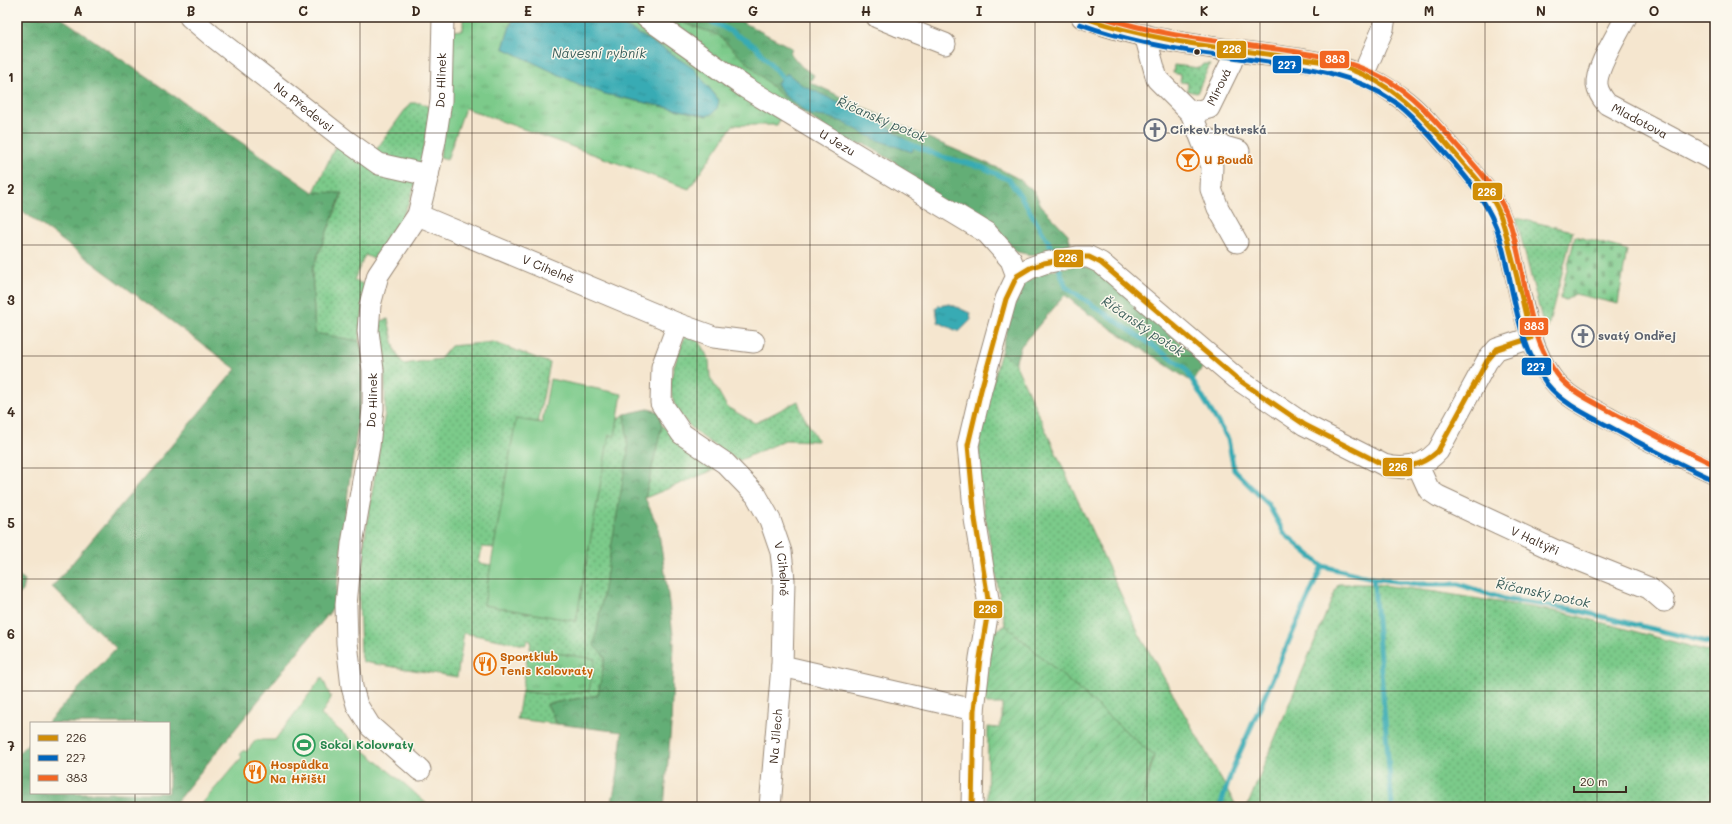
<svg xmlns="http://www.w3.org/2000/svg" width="1732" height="824" viewBox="0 0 1732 824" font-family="Mali,sans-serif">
  <defs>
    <pattern id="grass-dots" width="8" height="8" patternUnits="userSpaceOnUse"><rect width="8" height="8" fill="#7bca8a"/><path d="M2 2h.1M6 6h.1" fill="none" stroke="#66a470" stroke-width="1.8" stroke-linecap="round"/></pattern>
    <pattern id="forest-crowns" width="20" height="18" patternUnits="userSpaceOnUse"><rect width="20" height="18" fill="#64ae76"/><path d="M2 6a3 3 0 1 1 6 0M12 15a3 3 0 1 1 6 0" fill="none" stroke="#548e60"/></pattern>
    <pattern id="cemetery-stones" width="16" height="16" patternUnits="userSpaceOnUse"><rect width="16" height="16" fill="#7bca8a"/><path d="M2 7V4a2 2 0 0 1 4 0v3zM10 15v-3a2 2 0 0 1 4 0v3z" fill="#66a470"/></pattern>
    <pattern id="park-tufts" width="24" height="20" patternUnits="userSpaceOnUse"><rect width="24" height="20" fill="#7bca8a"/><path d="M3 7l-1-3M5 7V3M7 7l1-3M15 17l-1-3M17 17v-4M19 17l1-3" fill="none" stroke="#66a470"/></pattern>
    <pattern id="garden-furrows" width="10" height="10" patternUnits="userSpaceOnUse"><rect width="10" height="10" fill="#7bca8a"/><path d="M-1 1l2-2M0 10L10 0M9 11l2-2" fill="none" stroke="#66a470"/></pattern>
    <pattern id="water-ripples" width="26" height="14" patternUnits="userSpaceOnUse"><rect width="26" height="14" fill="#39abb4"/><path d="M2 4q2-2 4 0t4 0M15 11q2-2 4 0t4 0" fill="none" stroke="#318b92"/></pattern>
  </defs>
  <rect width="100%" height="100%" fill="#fbf7ec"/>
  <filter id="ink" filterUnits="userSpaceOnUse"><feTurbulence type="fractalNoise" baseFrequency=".025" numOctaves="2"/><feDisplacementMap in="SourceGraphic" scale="8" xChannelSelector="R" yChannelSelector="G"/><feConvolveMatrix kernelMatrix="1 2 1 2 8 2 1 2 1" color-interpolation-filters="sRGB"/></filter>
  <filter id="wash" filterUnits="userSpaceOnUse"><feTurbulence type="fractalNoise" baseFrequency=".012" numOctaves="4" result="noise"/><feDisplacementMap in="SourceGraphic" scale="16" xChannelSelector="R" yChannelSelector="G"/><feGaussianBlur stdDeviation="0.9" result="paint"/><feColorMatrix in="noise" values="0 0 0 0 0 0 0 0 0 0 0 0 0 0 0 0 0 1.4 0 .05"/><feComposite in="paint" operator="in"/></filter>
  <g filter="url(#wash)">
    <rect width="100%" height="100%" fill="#f5e6cf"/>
    <path fill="url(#grass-dots)" stroke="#5b7a54" d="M1203,64H1210L1197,93L1187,91L1188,83L1180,82L1181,75L1173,73L1174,65L1199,68Z
      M410,103H421L431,108C425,139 421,174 408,204C400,224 386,242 374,259L365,255L354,280L367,286L359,341L315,334L312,270L342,194L314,192L336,145L376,150Z
      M1516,218L1573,231L1546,335Z
      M388,319L395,350L403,364L440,359L451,346L493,342L550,363L538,422L516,419L494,548L482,547L479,563L491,565L484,605L576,621L609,435H615L618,419L625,414L628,450L605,657L598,695L547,704L557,724L517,719L522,691L552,695L595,659L530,649L531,641L528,640L525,645L464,633L457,677L363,662L361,653L359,602L361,561L385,412V384L380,321Z
      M685,336L698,340L709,359L710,377L727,407L755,423L798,401L803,415L818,441L785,440L738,461C712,443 668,421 671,383C672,367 680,351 685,336Z
      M1001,352L1015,363L1138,632L1237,807H1141L1154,756L1005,625L979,483V444L985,411Z
      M662,425L675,439L716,469L645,498Z
      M1338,584H1374L1436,592L1566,613L1715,653V807H1247Z"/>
    <path fill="url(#forest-crowns)" stroke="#506c4a" d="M17,17H60L313,192L342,193L312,270L315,333L359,341L368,359L349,483L335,606L172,807H17V755L31,740V793H169V723H47L116,648L52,587L236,369L17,207Z
      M666,17H733L792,48L790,53L802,67L814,75L810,82L919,134L998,168L1019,179L1035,193L1042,207L1068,234L1072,248L1032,255L1017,252L900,174L896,163L865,144H850L789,103L718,35Z
      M1077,265L1095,269L1205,364L1192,382L1083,310L1065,295L1021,346L1015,363L1001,352L1012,310L1025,283L1043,272Z
      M648,409L659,412L662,425L645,498L658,527L666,579L674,643L671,726L664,807H611L618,772L622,732L557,724L547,704L598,695L605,657L594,646L628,451L625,414Z
      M17,574L25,581L23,591L17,597Z"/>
    <path fill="url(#cemetery-stones)" stroke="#5b7a54" d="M1575,236L1627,250L1618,304L1575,294L1566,300L1560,299Z"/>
    <path fill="url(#park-tufts)" stroke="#5b7a54" d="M463,17H513L503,48L605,94L707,116L719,100L694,69L661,47L609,17H666L718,35L789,103L777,125H733L689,189L465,108L447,160L440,158L451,31L463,30Z
      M1124,17H1152L1148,21Z
      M535,650L595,659L589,691L552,695L522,691L528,654Z"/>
    <path fill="url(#garden-furrows)" stroke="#5b7a54" d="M1005,625L1154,756L1150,767L1141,807H987L988,727L999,728L1002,718V704H987L984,702L992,633Z"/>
    <path fill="#7bca8a" stroke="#5b7a54" d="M550,379L622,394L615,436L609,435L576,621L484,605L516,419L542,423Z
      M322,677L331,698L321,715L407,786L430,807H199L242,757L240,755L244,750L246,752L256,740H275Z"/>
    <path fill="url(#water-ripples)" stroke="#3a6a69" d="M513,17H609L661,47L694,69L719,100C718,109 715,113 707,116L605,94L578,84L503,48Z
      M787,73L802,85L850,108L882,121L914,147L912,152L874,139L843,122L831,118L810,115L784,95L777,83Z
      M950,304L970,313L971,320L959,332L938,322L936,308L938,306Z"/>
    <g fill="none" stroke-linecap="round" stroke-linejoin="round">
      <path stroke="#39abb4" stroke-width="5" d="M699,17L723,27L755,46L786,82
        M903,141L939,156L982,167L1009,180L1020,195L1049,243L1054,256
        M1058,266L1066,287L1184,367L1228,439L1234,470L1268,504L1284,533L1322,566L1372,578L1417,584H1458L1504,599L1571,609L1715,644
        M1372,578L1374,584L1392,807
        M1220,807L1233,768L1322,566"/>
    </g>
  </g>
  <g filter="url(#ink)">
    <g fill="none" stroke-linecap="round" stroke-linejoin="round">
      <g stroke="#988876" stroke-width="23">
        <g id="minor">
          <path id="s1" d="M190,17L211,35L344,139L379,164L428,175"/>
          <path id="s2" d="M646,17L746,88L987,233L1011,260L1017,276"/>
          <path d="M877,17L899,26"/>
          <path d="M903,17L899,26L945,44"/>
          <path d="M1082,17C1131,37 1192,45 1244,52C1303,60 1352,61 1401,98C1420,112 1434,130 1449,147C1467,168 1492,193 1501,219C1519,267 1521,340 1553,380C1568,399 1592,409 1612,420C1646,439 1680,457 1715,473"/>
          <path id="s3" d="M1626,17C1619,32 1595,69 1597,85C1598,92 1602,98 1607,104L1715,161"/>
          <path d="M1145,35L1157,79L1191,113L1212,166L1211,189L1218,208L1237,242"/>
          <path d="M1363,75L1383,29L1385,17"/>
          <path id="s4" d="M1191,113L1209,108L1231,63L1235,51"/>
          <path d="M1201,136L1225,147L1239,151"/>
          <path id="s5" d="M418,215L678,324L662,367L661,403L682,434L725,463L756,495L770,520L781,552L784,580L782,666L974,710"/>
          <path d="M678,324L714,337L754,342"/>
          <path id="s6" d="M1418,466L1429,490L1438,496L1554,550L1649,588L1664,601"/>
          <path id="s7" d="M420,770L370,726L357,705L352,687L347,643L346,605L352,544L369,446L373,409V370L368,331L370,305L378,275L418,215L428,175L435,141L441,101L443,17"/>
          <path id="s8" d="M770,807L782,666"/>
          <path d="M972,807L974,710L980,658L989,605L975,519L968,445L981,390L1006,299L1017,276L1030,268L1044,263L1077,257H1089L1101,263L1236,378L1305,425L1384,465C1405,471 1423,467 1438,451L1487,361L1497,349L1531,338"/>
        </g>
      </g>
      <use href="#minor" stroke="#fff" stroke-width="21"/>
      <g stroke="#fbf7ec" stroke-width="8">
        <path id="bus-1" d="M1082,17C1162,45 1241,49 1324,62C1338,65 1351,69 1364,75C1405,93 1435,130 1463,163C1476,178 1491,193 1499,212C1504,224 1507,237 1510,250C1518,279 1524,308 1531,338
          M972,807L974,710L980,658L989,605L975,519L968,445L981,390L1006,299L1017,276L1030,268L1044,263L1077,257H1089L1101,263L1236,378L1305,425L1384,465C1405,470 1422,466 1438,451L1487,361L1497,349L1531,338"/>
      </g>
      <g stroke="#fbf7ec" stroke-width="8">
        <path id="bus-2" d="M1080,24C1127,41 1175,50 1225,56C1284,65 1344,67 1395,102C1413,115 1426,132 1440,147C1466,177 1489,201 1500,239C1514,287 1516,342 1547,384C1563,404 1588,415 1610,427C1643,445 1677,463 1712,479"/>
      </g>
      <g stroke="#fbf7ec" stroke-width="8">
        <path id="bus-3" d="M1102,17C1149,32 1197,39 1245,45C1293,51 1342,55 1385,79C1416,96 1437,123 1460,149C1476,167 1492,184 1503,206C1508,215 1511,226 1514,237C1527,283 1528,340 1560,378C1575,395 1596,403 1615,414C1648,432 1681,449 1715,465"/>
      </g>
      <use href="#bus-1" stroke="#d18d06" stroke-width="5"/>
      <use href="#bus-2" stroke="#0065bd" stroke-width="5"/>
      <use href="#bus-3" stroke="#f26522" stroke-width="5"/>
    </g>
  </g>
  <path fill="none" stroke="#3b2a1e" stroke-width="1" stroke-opacity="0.55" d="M135,17V723M247,17V807M360,17V807M472,17V807M585,17V807M697,17V807M810,17V807M922,17V807M1035,17V807M1147,17V807M1260,17V807M1372,17V807M1485,17V807M1597,17V807M17,133H1715M17,245H1715M17,356H1715M17,468H1715M17,579H1715M17,691H1715M135,793V807"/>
  <defs>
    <g id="church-ring" transform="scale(1.15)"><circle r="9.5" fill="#fbf7ec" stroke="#6b7280" stroke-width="1.5"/><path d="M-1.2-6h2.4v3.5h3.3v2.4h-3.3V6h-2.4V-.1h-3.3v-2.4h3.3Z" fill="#6b7280"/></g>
    <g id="bar-ring" transform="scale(1.15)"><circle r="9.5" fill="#fbf7ec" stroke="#e8710a" stroke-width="1.5"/><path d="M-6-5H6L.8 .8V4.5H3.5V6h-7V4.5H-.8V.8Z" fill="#e8710a"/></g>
    <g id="restaurant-ring" transform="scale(1.15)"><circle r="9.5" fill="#fbf7ec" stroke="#e8710a" stroke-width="1.5"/><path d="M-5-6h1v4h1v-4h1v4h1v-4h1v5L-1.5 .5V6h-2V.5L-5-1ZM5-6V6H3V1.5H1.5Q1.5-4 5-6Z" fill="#e8710a"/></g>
    <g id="stadium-ring" transform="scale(1.15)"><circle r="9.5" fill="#fbf7ec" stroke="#2e9e5b" stroke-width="1.5"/><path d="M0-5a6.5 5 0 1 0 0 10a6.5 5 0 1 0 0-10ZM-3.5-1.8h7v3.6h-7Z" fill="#2e9e5b"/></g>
  </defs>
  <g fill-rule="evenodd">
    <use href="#church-ring" x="1155" y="130"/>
    <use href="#bar-ring" x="1188" y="160"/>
    <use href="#church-ring" x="1583" y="336"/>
    <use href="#restaurant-ring" x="485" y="664"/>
    <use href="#stadium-ring" x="304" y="745"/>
    <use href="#restaurant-ring" x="255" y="772"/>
  </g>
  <circle fill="#3b2a1e" stroke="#fbf7ec" stroke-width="1.5" cx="1197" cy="52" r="3.5"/>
  <g text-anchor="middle" stroke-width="3" stroke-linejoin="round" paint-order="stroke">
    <g font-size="12" fill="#3b2a1e" stroke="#fbf7ec">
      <text dy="4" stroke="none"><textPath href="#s7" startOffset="735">Do Hlinek</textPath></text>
      <text dy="4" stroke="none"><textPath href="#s4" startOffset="42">Mírová</textPath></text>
      <text dy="4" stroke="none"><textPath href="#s1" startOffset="145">Na Předevsi</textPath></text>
      <text dy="4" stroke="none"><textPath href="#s3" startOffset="133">Mladotova</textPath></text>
      <text dy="4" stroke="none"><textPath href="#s2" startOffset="229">U Jezu</textPath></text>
      <text dy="4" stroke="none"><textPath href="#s5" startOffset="141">V Cihelně</textPath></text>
      <text dy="4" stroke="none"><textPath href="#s7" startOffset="399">Do Hlinek</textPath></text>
      <text dy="4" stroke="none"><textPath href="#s6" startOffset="144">V Haltýři</textPath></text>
      <text dy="4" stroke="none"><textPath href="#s5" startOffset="577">V Cihelně</textPath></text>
      <text dy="4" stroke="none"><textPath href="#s8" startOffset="71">Na Jílech</textPath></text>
    </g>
    <g font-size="12" font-weight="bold" fill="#5b616d" stroke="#fbf7ec" text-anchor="start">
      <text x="1170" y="134">Církev bratrská</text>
      <text x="1598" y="340">svatý Ondřej</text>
    </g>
    <g font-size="12" font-weight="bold" fill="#c56008" stroke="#fbf7ec" text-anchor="start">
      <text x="1204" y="164">U Boudů</text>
      <text x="500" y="661">Sportklub<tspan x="500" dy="14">Tenis Kolovraty</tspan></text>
      <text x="270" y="769">Hospůdka<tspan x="270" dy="14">Na Hřišti</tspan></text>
    </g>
    <g font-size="12" font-weight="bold" fill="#27864d" stroke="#fbf7ec" text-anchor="start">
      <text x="320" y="749">Sokol Kolovraty</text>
    </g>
    <g font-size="13" font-style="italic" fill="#3a5e5a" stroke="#fbf7ec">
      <text x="599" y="58">Návesní rybník</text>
      <text transform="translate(882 119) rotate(23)" y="5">Říčanský potok</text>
      <text transform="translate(1143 326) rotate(34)" y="5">Říčanský potok</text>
      <text transform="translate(1543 593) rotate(12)" y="5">Říčanský potok</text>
    </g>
  </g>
  <g stroke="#fbf7ec" stroke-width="1.5">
    <rect x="1216" y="40" width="31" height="19" rx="4" fill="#d18d06"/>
    <rect x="1319" y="50" width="31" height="19" rx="4" fill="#f26522"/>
    <rect x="1272" y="55" width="30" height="19" rx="4" fill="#0065bd"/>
    <rect x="1472" y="182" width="31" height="19" rx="4" fill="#d18d06"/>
    <rect x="1053" y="249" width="31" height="19" rx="4" fill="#d18d06"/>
    <rect x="1519" y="317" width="30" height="19" rx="4" fill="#f26522"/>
    <rect x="1521" y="357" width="31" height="19" rx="4" fill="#0065bd"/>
    <rect x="1382" y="457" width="31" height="20" rx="4" fill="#d18d06"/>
    <rect x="973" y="600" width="30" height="19" rx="4" fill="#d18d06"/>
  </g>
  <g font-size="11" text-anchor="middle" font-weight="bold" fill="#fff">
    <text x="1232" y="53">226</text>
    <text x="1335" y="63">383</text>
    <text x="1287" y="69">227</text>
    <text x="1487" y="196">226</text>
    <text x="1068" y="262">226</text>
    <text x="1534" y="330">383</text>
    <text x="1536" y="371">227</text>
    <text x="1398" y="471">226</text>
    <text x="988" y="613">226</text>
  </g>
  <rect width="1732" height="824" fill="none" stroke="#fbf7ec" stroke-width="44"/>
  <rect x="30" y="722" width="140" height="72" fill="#fbf7ec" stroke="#aea59a"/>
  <rect x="38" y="735" width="20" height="6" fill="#d18d06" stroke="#aea59a"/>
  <text x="66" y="742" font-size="12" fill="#3b2a1e">226</text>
  <rect x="38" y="755" width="20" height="6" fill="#0065bd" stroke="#aea59a"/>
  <text x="66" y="762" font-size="12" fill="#3b2a1e">227</text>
  <rect x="38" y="775" width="20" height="6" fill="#f26522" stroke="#aea59a"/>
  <text x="66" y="782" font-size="12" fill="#3b2a1e">383</text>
  <path d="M1574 786v6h52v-6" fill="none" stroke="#3b2a1e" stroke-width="2"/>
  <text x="1580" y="786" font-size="12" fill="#3b2a1e" stroke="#fbf7ec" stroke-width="3" paint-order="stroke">20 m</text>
  <rect x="22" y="22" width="1688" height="780" fill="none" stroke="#3b2a1e" stroke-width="1.5"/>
  <g font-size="13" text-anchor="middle" font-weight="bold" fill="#3b2a1e">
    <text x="78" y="16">A</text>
    <text x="191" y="16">B</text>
    <text x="303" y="16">C</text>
    <text x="416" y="16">D</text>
    <text x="528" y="16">E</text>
    <text x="641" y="16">F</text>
    <text x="753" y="16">G</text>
    <text x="866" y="16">H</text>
    <text x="979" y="16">I</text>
    <text x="1091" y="16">J</text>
    <text x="1204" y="16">K</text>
    <text x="1316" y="16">L</text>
    <text x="1429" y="16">M</text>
    <text x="1541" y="16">N</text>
    <text x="1654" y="16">O</text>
    <text x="11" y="82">1</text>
    <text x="11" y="194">2</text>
    <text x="11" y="305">3</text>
    <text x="11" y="417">4</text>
    <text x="11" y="528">5</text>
    <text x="11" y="639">6</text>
    <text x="11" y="751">7</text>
  </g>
</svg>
